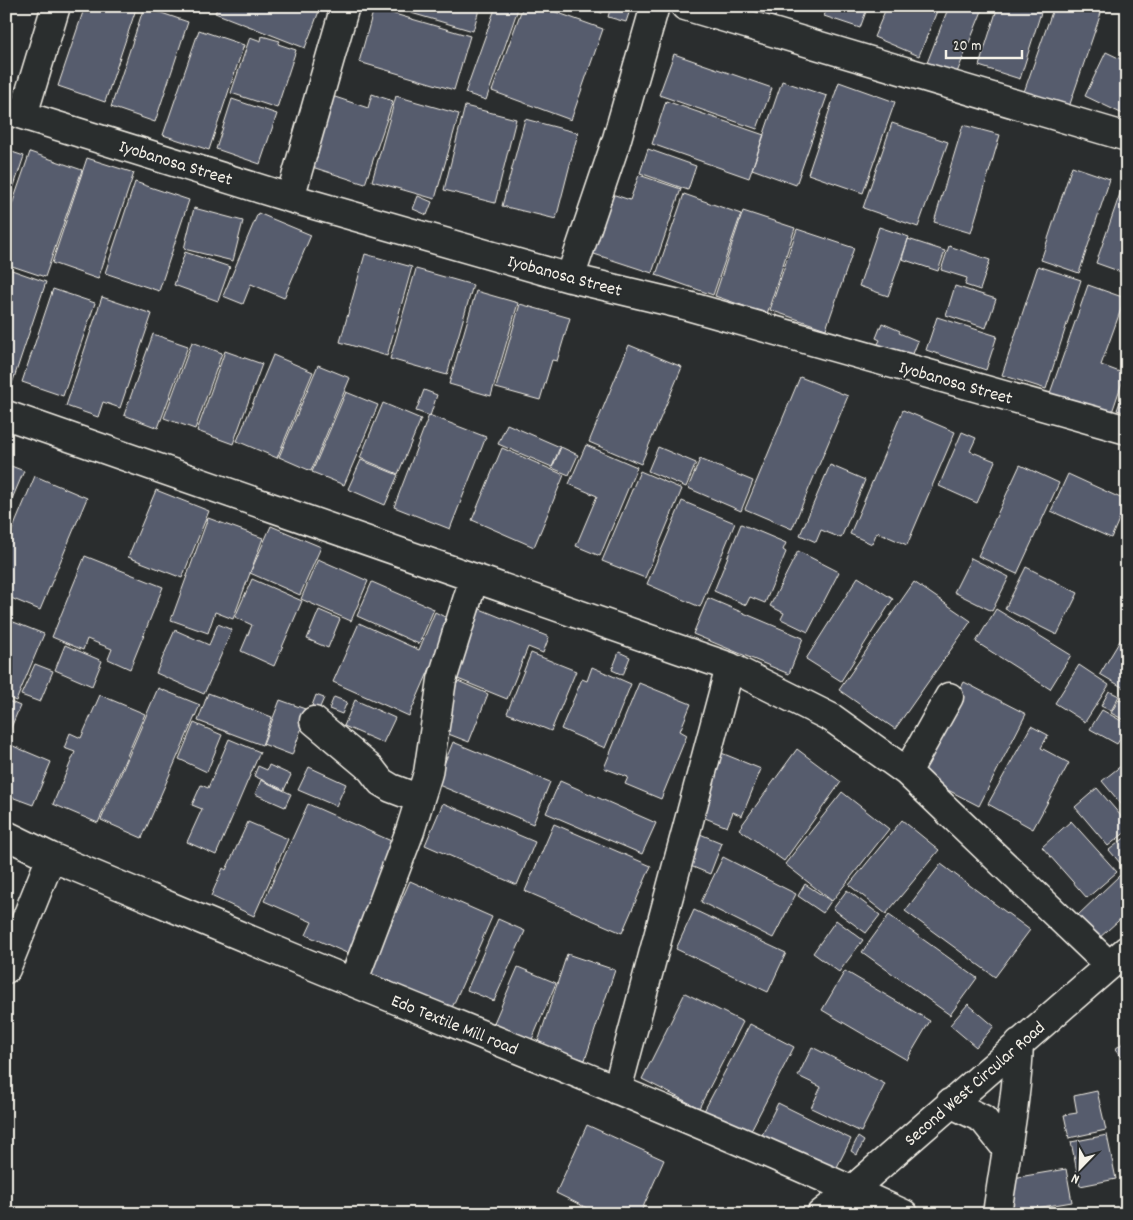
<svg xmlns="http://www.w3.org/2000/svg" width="1133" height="1220" font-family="Dekko,sans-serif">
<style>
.building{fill:#575b6d;stroke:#f4f1e8}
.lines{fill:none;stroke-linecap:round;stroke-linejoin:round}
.minor-casing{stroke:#f4f1e8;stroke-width:31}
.minor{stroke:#2a2d2e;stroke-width:28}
.labels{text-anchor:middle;stroke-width:4;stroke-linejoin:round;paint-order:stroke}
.street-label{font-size:18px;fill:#f4f1e8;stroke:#2a2d2e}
</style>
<rect width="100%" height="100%" fill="#2a2d2e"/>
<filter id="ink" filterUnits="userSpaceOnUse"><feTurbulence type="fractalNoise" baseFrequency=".02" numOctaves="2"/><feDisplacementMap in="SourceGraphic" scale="10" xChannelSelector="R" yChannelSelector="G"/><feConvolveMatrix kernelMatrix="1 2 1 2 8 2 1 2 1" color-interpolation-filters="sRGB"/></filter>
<g filter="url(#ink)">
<path class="building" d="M85 6H137L105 102 58 86Z
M218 6H321L305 48 215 13Z
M387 6H480L473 31Z
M496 6H519L486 100 465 93Z
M523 6H539L603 29 571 120 492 91Z
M584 6H604L602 13Z
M611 6 630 10 626 22 608 17Z
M744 6H779L775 17Z
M828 6H868L860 28 824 16Z
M887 6H939L919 56 874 37Z
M949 6H984L956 75 927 63Z
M998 6H1043L1020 79 979 66Z
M1054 6H1082L1101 13 1069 107 1024 92Z
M144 7 188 22 155 122 111 107Z
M374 8 470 36 454 90 359 62Z
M199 30 244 45 209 150 163 135Z
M262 36 280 41 278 44 296 50 277 108 231 93 250 37 261 41Z
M1106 52 1127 62V116L1085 96Z
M674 54 772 88 757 129 659 95Z
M782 81 827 96 796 185 752 169Z
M839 82 895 102 863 193 808 174Z
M372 94 393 101 365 184 309 166 332 96 368 108Z
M396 96 459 114 435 199 372 181Z
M232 99 277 114 260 164 216 149Z
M666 101 764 135 749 178 652 144Z
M465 106 516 119 495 203 444 190Z
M525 119 578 133 556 219 502 206Z
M892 123 948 142 918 227 863 208Z
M963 125 1000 135 971 233 934 222Z
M648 149 696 166 688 190 640 173Z
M6 150 24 156 6 210Z
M30 152 82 170 45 277 6 264V222Z
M87 158 134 173 98 279 52 263Z
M1072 166 1110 179 1079 273 1041 260Z
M639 175 681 189 652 273 591 253 612 194 630 200Z
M135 182 189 200 159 291 105 273Z
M1123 185 1127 187V274L1096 263Z
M684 194 741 214 713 295 656 275Z
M418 196 432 202 427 215 413 209Z
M194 208 243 221 233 261 184 249Z
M743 211 795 228 767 314 715 296Z
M258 213 311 235 284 298 251 284 243 304 223 296Z
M879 227 909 237 888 296 859 286Z
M797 229 854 248 826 329 770 310Z
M908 239 945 251 938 271 902 259Z
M949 246 990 260 980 290 965 285 967 278 941 270Z
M185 252 230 267 218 301 174 285Z
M365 254 412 267 387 356 340 342Z
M1038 266 1081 280 1046 389 1002 375Z
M6 268 46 282 6 402Z
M416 269 473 285 447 375 390 359Z
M1088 285 1125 298 1101 365 1125 374 1110 418 1049 396Z
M955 286 996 299 986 328 946 315Z
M53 289 95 303 63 396 22 382Z
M476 291 518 303 491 396 449 384Z
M102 297 152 314 120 408 103 402 98 417 66 406Z
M520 304 570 318 557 361 552 360 540 400 496 388Z
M937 317 997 336 986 370 926 350Z
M882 323 900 331 899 333 918 341 909 364 875 350 880 340 876 338Z
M153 334 188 346 158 428 124 415Z
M192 342 222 353 195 429 164 418Z
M629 345 682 367 641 464 589 442Z
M225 351 262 364 233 444 197 431Z
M273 355 313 372 277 458 237 441Z
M318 365 350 378 311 471 279 457Z
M800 377 848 396 792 529 745 509Z
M1127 383V413L1117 410Z
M424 390 437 395 430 416 416 411Z
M346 392 378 405 344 485 312 472Z
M383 403 421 419 398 474 360 458Z
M903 410 955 432 907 545 877 532 872 544 850 534Z
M429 415 486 437 450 529 394 507Z
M507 424 560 447 552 467 498 444Z
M962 432 976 438 970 451 995 461 977 503 939 486Z
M586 445 637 467 600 556 576 546 597 496 569 484Z
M561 447 578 455 569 475 552 468Z
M658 447 696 463 686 487 648 471Z
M502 448 564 475 534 547 472 520Z
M700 459 753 481 741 511 688 488Z
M361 460 398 475 385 505 348 489Z
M6 464 24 471 6 513Z
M830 465 865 480 841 538 821 530 816 542 800 535Z
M1020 465 1059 483 1017 574 978 556Z
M640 471 682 489 645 578 602 561Z
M1068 474 1127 501 1111 538 1051 511Z
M35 476 87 498 40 610 6 596V545Z
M156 490 209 511 182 578 128 557Z
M682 501 735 523 700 607 647 584Z
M208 518 263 538 233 619 215 612 208 633 171 620Z
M741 524 786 543 783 550 786 552 765 603 750 597 746 605 714 591Z
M271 526 321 547 300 595 250 573Z
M798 551 839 572 808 632 781 619 784 613 770 606Z
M85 556 163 587 130 669 108 659 112 649 87 639 83 650 52 637Z
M971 558 1009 577 992 611 954 592Z
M318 559 368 581 351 621 301 599Z
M1026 567 1078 593 1057 635 1005 609Z
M858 577 893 599 841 681 806 659Z
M252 579 302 601 274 666 241 651 252 625 235 617Z
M372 582 434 609 419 644 357 616Z
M914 582 971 621 895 729 839 690Z
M708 598 803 638 789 674 693 634Z
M480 609 549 637 543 653 528 647 507 699 453 677Z
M996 609 1071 655 1050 689 976 642Z
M319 610 340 619 328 648 307 639Z
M435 612 451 620 409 716 333 682 359 623 419 650Z
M6 619 44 634 16 701 6 697V680L10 670 6 668Z
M218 624 232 630 204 694 156 673 175 630 209 645Z
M1127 629V690L1100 674Z
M65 645 102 661 92 686 55 670Z
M619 652 630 657 623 675 612 670Z
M531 653 576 671 551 731 507 713Z
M35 664 53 671 40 702 21 695Z
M1079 665 1109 685 1085 722 1055 703Z
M592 667 631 684 605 748 561 729 582 679 587 681Z
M458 681 488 694 469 742 438 730Z
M964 682 1026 714 979 806 917 774Z
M639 683 691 704 680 731 687 735 661 799 625 784 628 777 604 768Z
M158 688 200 705 142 838 101 820Z
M1109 691 1119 696 1111 711 1101 706Z
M208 693 272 717 262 745 198 721Z
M100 695 145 714 98 823 53 804 75 752 64 748 70 733 81 738Z
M316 695 324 698 317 714 310 711Z
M334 697 347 702 342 714 329 709Z
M1119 699 1127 703 1126 721 1111 713Z
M6 700 20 706 10 730 6 729Z
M280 700 308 710 292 755 263 744Z
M355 700 395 718 383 743 344 726Z
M1102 710 1127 724V728L1117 744 1090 729Z
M194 723 222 735 207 772 179 759Z
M1031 726 1048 735 1041 748 1069 763 1033 829 988 804Z
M229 739 260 752 216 855 187 842 202 809 192 805 201 785 208 788Z
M453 742 550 782 533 824 436 784Z
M6 743 51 762 33 805 6 795Z
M797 749 841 782 784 861 739 829Z
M719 752 761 769 742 816 733 812 727 827 693 813Z
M1127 761V811L1102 781Z
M269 765 291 775 284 790 254 776 258 766 267 770Z
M309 767 346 784 336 806 298 790Z
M261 780 291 794 285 807 255 794Z
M560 781 656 823 642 854 546 813Z
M1097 788 1127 823V831L1108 846 1075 807Z
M842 792 889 829 832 901 785 864Z
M443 803 535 842 517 885 425 845Z
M308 804 398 844 349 954 306 935 312 922 264 901Z
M902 820 939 850 886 914 849 885Z
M1071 821 1117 872 1087 898 1042 847Z
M248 822 288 839 254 916 211 896 223 868 226 870Z
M554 824 651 866 622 933 525 891Z
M695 832 722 843 710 874 683 863Z
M1127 836V871L1109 850Z
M723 857 796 894 773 938 701 902Z
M941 864 1030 930 995 977 905 911Z
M1120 875 1127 882V913L1098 939 1077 916Z
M410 881 492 917 451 1010 369 974Z
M805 884 831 901 823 913 798 896Z
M847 890 880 915 866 933 833 909Z
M694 910 786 953 768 992 676 949Z
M889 915 977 978 950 1015 862 952Z
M498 919 525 931 494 1001 467 990Z
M836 920 863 940 839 972 813 953Z
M567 954 615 970 585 1060 537 1045Z
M518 967 556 983 528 1049 490 1032Z
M845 971 930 1021 907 1060 822 1010Z
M685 993 743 1022 699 1108 642 1079Z
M968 1004 994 1026 976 1047 950 1025Z
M750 1024 794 1047 749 1134 704 1111Z
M1127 1040V1063L1115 1049Z
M812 1047 885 1084 861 1132 811 1108 821 1087 798 1076Z
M1097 1091 1106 1130 1069 1138 1064 1115 1077 1113 1074 1096Z
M778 1103 851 1139 832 1177 759 1141Z
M587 1125 664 1160 640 1214H599L556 1193Z
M1107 1135 1116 1179 1080 1186 1071 1142Z
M858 1137 864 1141 857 1155 851 1151Z
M1066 1169 1072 1202 1013 1212 1007 1179Z"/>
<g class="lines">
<defs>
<path id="minor" d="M685 6 1127 137
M6 110 290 198 570 278 688 306 1127 430
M23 115 56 6
M290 198 345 6
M570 278 616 142 655 6
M6 415 730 667 832 718 907 772 1109 965
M314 721 371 769 381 782 391 788 420 799
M907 772 949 697
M6 835 51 857C160 902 268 948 377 992 554 1064 731 1134 904 1214
M6 969 51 857
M353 982 410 831 428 773 442 680 474 578
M617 1090 730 667
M950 1103 983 1119 1006 1148
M821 1214 852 1190 1127 950
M997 1214C1005 1157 1017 1101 1019 1043"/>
</defs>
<use href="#minor" class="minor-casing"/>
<use href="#minor" class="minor"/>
</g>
</g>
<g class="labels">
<g class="street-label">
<text transform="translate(176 162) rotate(17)" y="6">Iyobanosa Street</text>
<text transform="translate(565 275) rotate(15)" y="6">Iyobanosa Street</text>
<text transform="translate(956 382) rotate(16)" y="6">Iyobanosa Street</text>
<text transform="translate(455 1024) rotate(22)" y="6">Edo Textile Mill road</text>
<text transform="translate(974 1083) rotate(-41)" y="6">Second West Circular Road</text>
</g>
</g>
<rect width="1133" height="1220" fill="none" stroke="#2a2d2e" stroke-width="25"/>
<rect x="12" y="12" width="1108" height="1195" fill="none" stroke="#f4f1e8" stroke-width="2" filter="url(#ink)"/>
<g transform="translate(1080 1168) rotate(203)" stroke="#2a2d2e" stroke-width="4" paint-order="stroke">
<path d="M0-4L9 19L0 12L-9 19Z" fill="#f4f1e8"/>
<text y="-8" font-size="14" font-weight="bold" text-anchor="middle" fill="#f4f1e8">N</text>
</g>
<path d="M946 50v8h76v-8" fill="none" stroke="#f4f1e8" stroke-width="2.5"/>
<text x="953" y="50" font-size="15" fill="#f4f1e8" stroke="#2a2d2e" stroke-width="4" paint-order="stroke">20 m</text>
</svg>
